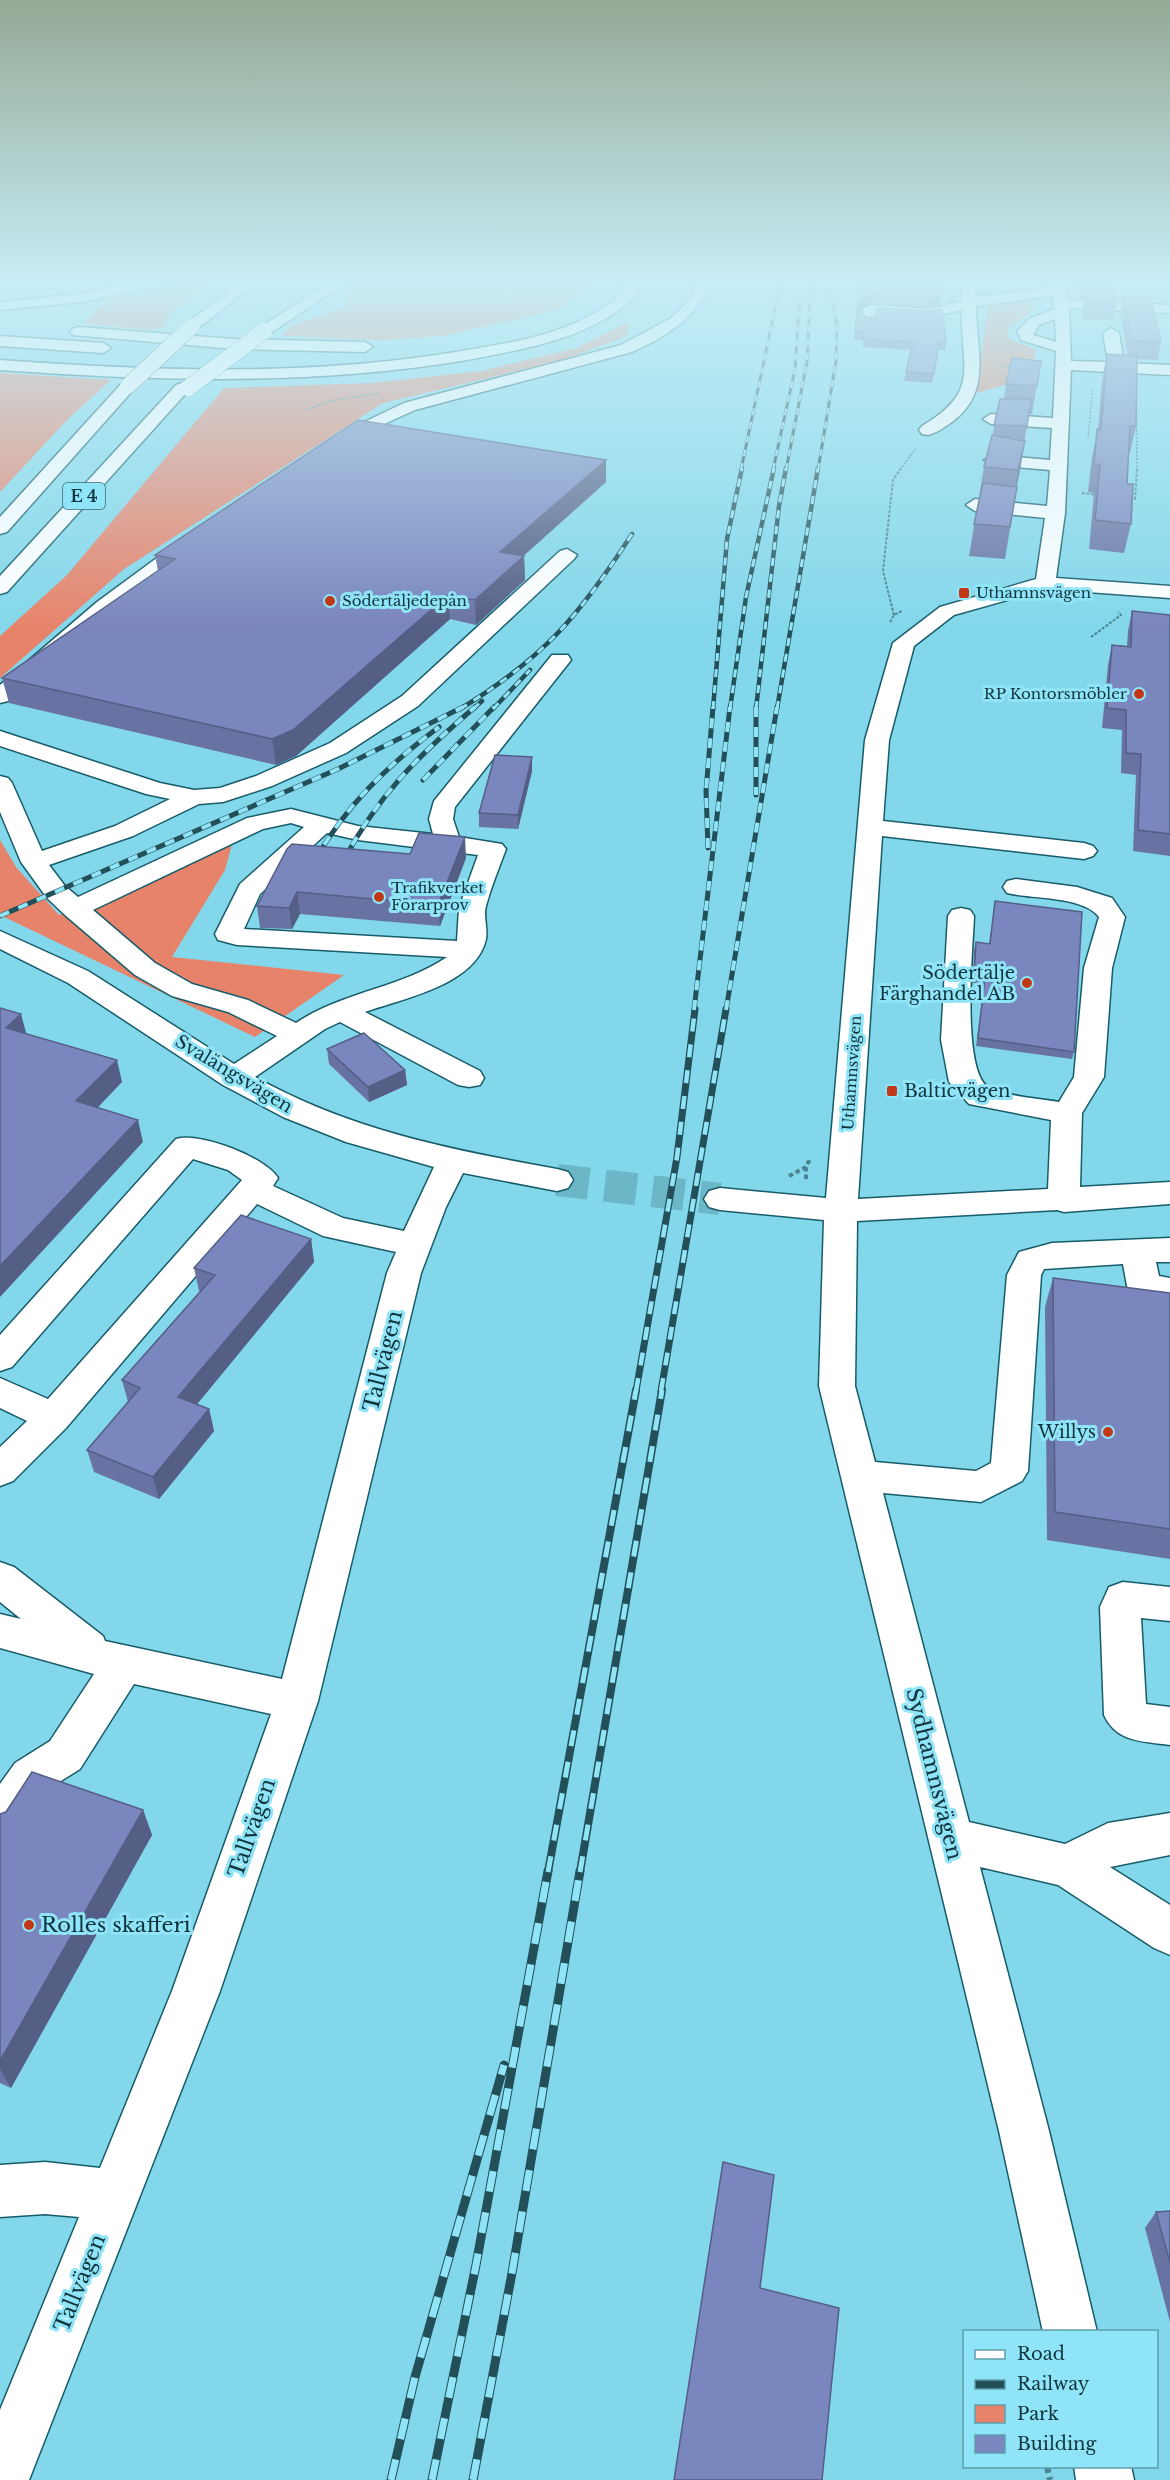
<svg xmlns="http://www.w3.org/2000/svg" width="1170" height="2480" font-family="'Libre Baskerville',serif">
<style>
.green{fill:#e7836b}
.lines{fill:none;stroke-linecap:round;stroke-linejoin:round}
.minor-tunnel{stroke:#6cb7c7;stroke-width:32;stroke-dasharray:32 16;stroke-linecap:butt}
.minor-casing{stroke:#175c69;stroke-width:3}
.highway-casing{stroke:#175c69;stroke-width:3}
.path-far3{stroke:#498492;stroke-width:1.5;stroke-dasharray:2 1.5;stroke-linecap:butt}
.path-far2{stroke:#498492;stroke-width:2;stroke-dasharray:3 1.5;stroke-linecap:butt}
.path-far1{stroke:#498492;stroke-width:4;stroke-dasharray:4.5 3;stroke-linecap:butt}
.path{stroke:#498492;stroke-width:6;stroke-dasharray:7 4.5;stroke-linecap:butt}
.minor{fill:#fff;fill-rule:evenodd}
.highway{fill:#fff;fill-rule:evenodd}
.rail-far5-casing{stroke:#234f59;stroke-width:3}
.rail-far4-casing{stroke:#234f59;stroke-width:4.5}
.rail-far3-casing{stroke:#234f59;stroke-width:5}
.rail-far2-casing{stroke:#234f59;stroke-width:7}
.rail-far1-casing{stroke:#234f59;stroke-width:8}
.rail-casing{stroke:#234f59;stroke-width:9}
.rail-far5{stroke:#90e4f7;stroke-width:2;stroke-dasharray:7;stroke-linecap:butt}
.rail-far4{stroke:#90e4f7;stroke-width:3;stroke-dasharray:8;stroke-linecap:butt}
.rail-far3{stroke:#90e4f7;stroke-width:4;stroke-dasharray:10;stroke-linecap:butt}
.rail-far2{stroke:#90e4f7;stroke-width:4.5;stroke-dasharray:13;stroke-linecap:butt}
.rail-far1{stroke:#90e4f7;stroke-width:5;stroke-dasharray:16;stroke-linecap:butt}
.rail{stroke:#90e4f7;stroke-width:7;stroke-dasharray:21;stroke-linecap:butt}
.highway-bridge-casing{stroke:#175c69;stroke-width:17;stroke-linecap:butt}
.highway-bridge{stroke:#fff;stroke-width:16}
.wall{fill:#6973a3}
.shaded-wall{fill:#555e85}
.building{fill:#7a86be;stroke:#555e85;stroke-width:1.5}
.poi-dot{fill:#c23817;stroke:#90e4f7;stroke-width:2}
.labels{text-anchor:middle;stroke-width:6;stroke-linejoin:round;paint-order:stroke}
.far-poi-label{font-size:15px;fill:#11353d;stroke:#90e4f7;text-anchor:start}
.far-street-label{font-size:15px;fill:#11353d;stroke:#90e4f7}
.shield{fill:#90e4f7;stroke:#376a75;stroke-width:1.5}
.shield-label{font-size:16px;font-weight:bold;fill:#11353d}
.poi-label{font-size:18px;fill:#11353d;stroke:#90e4f7;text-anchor:end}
.street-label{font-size:18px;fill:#11353d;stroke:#90e4f7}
.near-street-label{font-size:21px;fill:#11353d;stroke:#90e4f7}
.near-poi-label{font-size:21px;fill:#11353d;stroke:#90e4f7;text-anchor:start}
</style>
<rect width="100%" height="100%" fill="#83d7ea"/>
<path class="green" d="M194 280H218L170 313 165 327 151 330 82 323 109 299Z
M364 280H597L557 310 443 336 381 340 282 336 291 326 345 307 350 301 346 291Z
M1025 301 1033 303 1031 312 1008 328 1009 339 1036 350 1031 377 977 393 987 306Z
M630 321 627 336 560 361 383 403 124 569 0 678V636L67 575 224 388 372 383 482 371 577 348Z
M0 373 111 380 67 420 0 492Z
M0 840 16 867 59 915 232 844 225 870 172 957 344 975 255 1037 0 915Z"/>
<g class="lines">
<path class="minor-tunnel" d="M557 1180 720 1199"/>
<defs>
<path id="minor" d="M700 280H714C693 319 672 334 632 352L415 410 382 425 341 450 335 451 326 446 360 424 404 403 621 345 671 318 689 301Z
M962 280H974L976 297 1052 288 1051 280H1065L1068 300 1170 305V313L1069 308 1071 361 1108 362 1103 333 1111 328 1119 333 1124 363 1170 365V375L1071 370 1065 513 1056 578 1170 586V598L1046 589 954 615 914 646 889 740 883 821 1084 843 1093 846 1097 851 1093 856 1084 859 882 836 858 1199 1048 1189 1051 1120 969 1104 949 1082 941 1040 948 916 952 910 961 908 970 910 974 916C973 947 960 1077 991 1089 1010 1097 1038 1098 1059 1102L1074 1077 1084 968 1099 917C1084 896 1031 899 1007 893L1003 887 1007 881 1016 879 1077 887 1112 898 1125 917 1112 968 1104 1077 1082 1113 1080 1187 1170 1182V1204L1064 1212 1057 1210 857 1221 855 1386 875 1462 976 1471 991 1463 1007 1275 1019 1252 1052 1243 1170 1238V1262H1156L1159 1276 1170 1278V1302L1132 1295 1127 1286 1123 1264 1044 1269 1041 1275 1028 1471 1022 1481 981 1502 883 1493 969 1822 1065 1844 1108 1823 1170 1813V1855L1110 1867 1170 1905V1955L1154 1948 1058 1885 980 1867 1049 2131 1097 2332H1043L999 2131 819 1386 824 1220 720 1210 709 1207 704 1199 709 1191 720 1188 826 1198 865 740 893 643 940 607 1036 579 1045 518 975 511 966 505 975 499 1047 506 1050 470 993 465 984 460 993 455 1050 460 1052 428 991 424 983 419 991 414 1053 418 1056 351 1021 340 1017 331 1029 319 1054 309 1053 296 976 306C976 349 993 392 952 422 945 427 937 433 928 435L922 434 919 430 922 426C982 391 960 367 962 310L930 317 876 314 872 323 867 324 860 320 863 309 870 305 930 309 962 301ZM1055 319 1056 342 1033 335 1039 325Z
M195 533 202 535 205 539 202 543 111 610 8 701 0 703V685L97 602 188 535Z
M567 549 577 555 574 559 418 706 346 753 272 786 223 802 199 804 133 836 49 865 65 886 78 897 247 818 291 809 358 826 433 834 429 819 434 801 552 655H568L571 660 455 807 453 819 459 837 502 844 506 849C499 868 491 887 486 906 483 916 488 928 486 939 476 985 404 998 365 1012L480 1071 484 1078 480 1085 469 1087 458 1085 340 1022 325 1029 255 1077C350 1130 451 1150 557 1169L568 1172 573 1180 568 1188 557 1191 463 1173 446 1207 421 1273 318 1701 220 1991 29 2480H0V2410L79 2217 45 2214 0 2217V2165L45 2162 100 2168 172 1991 271 1714 134 1684 80 1769 45 1791 16 1836 0 1842V1784L15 1763 50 1741 94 1674 0 1648V1614L21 1619 0 1602V1562L14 1567 103 1636 105 1641 282 1679 387 1273 396 1252 323 1236 257 1204 66 1428 13 1481 0 1486V1447L27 1421 0 1408V1378L48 1399 242 1180 228 1170 193 1159 12 1367 0 1371V1335L176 1139C200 1132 265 1157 278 1178L273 1186 343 1218 404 1231 434 1167 346 1142 283 1117 223 1085 68 983 0 949V931L88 971 234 1064 277 1036 228 1012 172 996 135 975 65 915 47 898 21 862 0 812V776L8 778 12 783 42 851 115 826 170 799 146 794 0 746V731L160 783 194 790 220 788 256 776 330 743 402 696 560 551ZM291 823 304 827 240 884 215 934 218 940 237 945 447 957C401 988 342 992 296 1023L248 1000 192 984 155 963 93 910 263 829ZM327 833 358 840 478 855 459 908 457 941 244 929 260 894Z
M1123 1582 1170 1587V1621L1141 1618 1146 1704 1170 1707V1745C1143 1741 1117 1743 1104 1715L1100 1607 1109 1587Z
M1074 2466H1131L1134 2480H1076Z"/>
<path id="highway" d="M147 280H175L168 284 82 302 0 310V302L82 294Z
M244 280H260L197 329H187L184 326 187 323Z
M333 280H350L269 334H259L256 331 259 328Z
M626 280H640C639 299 620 310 605 319 564 343 514 351 467 360 312 386 156 381 0 370V360C154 371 309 377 462 351 506 343 553 337 593 314 606 306 624 298 626 280Z
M78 327 234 339 365 342 373 347 365 352 234 349 73 335 70 332 73 329Z
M0 336 103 343 111 348 103 353 0 346Z
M128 381 134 383 136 386 134 389 7 532 0 534V517L122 383Z
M182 383 188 385 190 388 188 391 7 592 0 594V576L176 385Z"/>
</defs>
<use href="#minor" class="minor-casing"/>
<use href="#highway" class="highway-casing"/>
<path class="path-far3" d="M997 364 1013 368
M1136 395 1137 470
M305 410 330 401 380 393
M1088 437 1093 388
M900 470 916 448"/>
<path class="path-far2" d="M1082 493 1098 495
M1130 498 1135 499 1137 468
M894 615 883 571 893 480 901 468
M890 622 894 615 902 611
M1091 637 1121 615 1118 612"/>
<path class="path-far1" d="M806 1167V1181
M789 1176 806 1167 810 1159"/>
<path class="path" d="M1047 2466 1050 2480"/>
<use href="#minor" class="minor"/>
<use href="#highway" class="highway"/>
<defs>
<path id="rail-far5" d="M741 470 781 280
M773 470 795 369 801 280
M786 470 807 362 811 280
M818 470 836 361 837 325 829 280"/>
<path id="rail-far4" d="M460 709C545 657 579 616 632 534
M473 709 482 701
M493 709 530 670
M713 709 727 539 742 468
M730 709 746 597 774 468
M756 709 779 506 786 468
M777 709 818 468"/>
<path id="rail-far3" d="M756 707V795
M423 780 494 707
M708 848 706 791 713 707
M314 862C345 806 388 765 439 727
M342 863C379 794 417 757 475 707
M0 916 338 769 463 707
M694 1010 730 707
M726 1010 777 707"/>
<path id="rail-far2" d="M636 1391 677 1157 695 1009
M661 1391 726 1009"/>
<path id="rail-far1" d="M548 1872 636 1390
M580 1872 662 1390"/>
<path id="rail" d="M391 2480 415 2377 504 2065
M432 2480 476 2265 548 1871
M473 2480 512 2273 580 1871"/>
</defs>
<use href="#rail-far5" class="rail-far5-casing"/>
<use href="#rail-far4" class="rail-far4-casing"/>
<use href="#rail-far3" class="rail-far3-casing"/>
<use href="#rail-far2" class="rail-far2-casing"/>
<use href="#rail-far1" class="rail-far1-casing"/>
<use href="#rail" class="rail-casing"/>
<use href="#rail-far5" class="rail-far5"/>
<use href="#rail-far4" class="rail-far4"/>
<use href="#rail-far3" class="rail-far3"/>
<use href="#rail-far2" class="rail-far2"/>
<use href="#rail-far1" class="rail-far1"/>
<use href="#rail" class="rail"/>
<defs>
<path id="highway-bridge" d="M128 386 192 326
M188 388 264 331"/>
</defs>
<use href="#highway-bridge" class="highway-bridge-casing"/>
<use href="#highway-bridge" class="highway-bridge"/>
</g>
<path class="wall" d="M860 280 941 296 940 304 930 307 870 303 861 308 860 312 868 318 946 342 945 350H938L932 383 904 381 911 350 863 347V340H854Z
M1015 280H1050L1049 284 1015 283Z
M1066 280H1113L1111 293 1117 301 1113 320 1084 319 1082 312 1085 299 1079 298 1076 286 1068 285Z
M1123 296 1161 342 1158 360 1137 359 1136 426 1130 453H1129L1127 484 1131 524 1124 553 1089 549 1094 493 1088 492 1092 457 1098 429 1102 380 1107 354 1128 356 1120 313Z
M1041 361 1032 414H1029L1005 559 969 556 984 467 993 435 994 425 1004 399 1006 384Z
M606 460V482L523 556H524L525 580 476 625 450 619 296 756 276 765 9 703 2 678 158 571 155 555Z
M1132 611 1170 615V856L1133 851 1136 775 1121 773 1122 730 1102 728 1108 665 1112 645 1127 646 1128 631Z
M532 757V771L518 829 479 827V813Z
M410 854 466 858 440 926 300 914 292 929 260 928 257 906Z
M995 901 1074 1052 1072 1059 976 1046 984 984 973 983 974 950 976 942 989 944Z
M327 1049 405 1070 407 1085 369 1102 329 1064Z
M311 1239 314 1262 197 1404 209 1409 214 1431 159 1499 94 1472 87 1450 128 1402 122 1380 201 1291H199L194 1268Z
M1053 1278 1170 1293V1559L1047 1540 1045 1307Z
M143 1810 152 1835 11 2088 0 2083V1814Z
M1170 2211V2322L1145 2228 1156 2212Z"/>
<path class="shaded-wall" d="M871 295 870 303 861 308 858 319 859 311 862 300Z
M941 296 940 304 930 307 931 299Z
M1025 441 1020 471 1013 500 1018 470Z
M606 460V482L501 576 500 552Z
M524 556 525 580 476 625 475 600Z
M448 595 450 619 296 756 276 765 272 739Z
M532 757V771L518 829V815Z
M465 837 466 858 440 926 438 905Z
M297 892 300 914 292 929 289 908Z
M21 1014 27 1036 6 1028Z
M117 1060 122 1082 82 1124 76 1101Z
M405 1070 407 1085 369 1102 368 1087Z
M138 1120 143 1142 0 1297V1266Z
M311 1239 314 1262 184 1420 178 1397Z
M209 1409 214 1431 159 1499 153 1477Z
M143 1810 152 1835 11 2088 0 2069V2061Z"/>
<path class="building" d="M860 280H939L941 296 931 299 871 295 862 300 859 311 868 318 875 316 878 308 931 311 942 309 946 342H939L934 374 906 372 913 342 864 339V331H855Z
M1085 280H1113V282Z
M1086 292 1115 294 1117 301 1087 300Z
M1123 296 1150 297 1161 342 1132 341Z
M1107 354 1137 356 1136 426H1130L1127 484H1133L1131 524 1095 520 1100 465 1094 464 1097 429 1101 430Z
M1012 358 1041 361 1037 386 1006 384Z
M1000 399H1031L1027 426 994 425Z
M358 420 606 460 500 552 524 556 475 600 448 595 293 730 272 739 2 678 175 559 155 555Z
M992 435 1025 441 1018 470 984 467Z
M983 483 1017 487 1010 527 974 524Z
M1132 611 1170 615V834L1138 830 1141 754 1126 753V710L1107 708 1112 645 1131 647Z
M495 755 532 757 518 815 479 813Z
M419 833 465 837 438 905 297 892 289 908 257 906 287 849 292 844 410 854Z
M995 901 1082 912 1074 1052 978 1038 985 977 974 975 976 942 990 944Z
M0 1008 21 1014 6 1028 117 1060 76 1101 138 1120 0 1266Z
M364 1033 405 1070 368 1087 327 1049Z
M241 1215 311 1239 178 1397 209 1409 153 1477 87 1450 140 1388 122 1380 215 1275 194 1268Z
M1053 1278 1170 1293V1529L1055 1512Z
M32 1772 143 1810 0 2061V1814L6 1812Z
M723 2162 774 2175 760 2288 839 2308 822 2480H674Z
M1170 2211V2263L1156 2212Z"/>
<linearGradient id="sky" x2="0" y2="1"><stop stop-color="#94a995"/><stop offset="0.45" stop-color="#c7edf6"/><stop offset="1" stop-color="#c7edf6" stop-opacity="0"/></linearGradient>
<rect width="1170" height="627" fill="url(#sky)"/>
<g class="poi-dot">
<rect x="958" y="587" width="12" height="12" rx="3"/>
<circle cx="330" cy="601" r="6"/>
<circle cx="1139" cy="694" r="6"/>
<circle cx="379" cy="897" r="6"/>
<circle cx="1027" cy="983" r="6"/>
<rect x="886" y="1085" width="12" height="12" rx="3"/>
<circle cx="1108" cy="1432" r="6"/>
<circle cx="29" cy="1925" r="6"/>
</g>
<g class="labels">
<g class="far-poi-label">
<text x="976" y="598">Uthamnsvägen</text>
<text x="342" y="606">Södertäljedepån</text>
<text x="1127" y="699" text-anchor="end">RP Kontorsmöbler</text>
<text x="391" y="893">Trafikverket<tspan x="391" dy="17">Förarprov</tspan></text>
</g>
<g class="far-street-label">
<text transform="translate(852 1073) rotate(-86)" y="5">Uthamnsvägen</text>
</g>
<rect class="shield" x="63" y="483" width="42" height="26" rx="4.5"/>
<g class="shield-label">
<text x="84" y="502">E 4</text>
</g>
<g class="poi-label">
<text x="1015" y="979">Södertälje<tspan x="1015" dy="21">Färghandel AB</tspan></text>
<text x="904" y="1097" text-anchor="start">Balticvägen</text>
<text x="1096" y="1438">Willys</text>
</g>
<g class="street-label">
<text transform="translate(234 1074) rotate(31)" y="6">Svalängsvägen</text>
</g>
<g class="near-street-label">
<text transform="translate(383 1361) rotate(-76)" y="7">Tallvägen</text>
<text transform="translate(934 1774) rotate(76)" y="7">Sydhamnsvägen</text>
<text transform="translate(252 1828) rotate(-71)" y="7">Tallvägen</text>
<text transform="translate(80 2283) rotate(-68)" y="7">Tallvägen</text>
</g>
<g class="near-poi-label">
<text x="41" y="1932">Rolles skafferi</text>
</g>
</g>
<rect x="963" y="2330" width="195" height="138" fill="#90e4f7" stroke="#5d9ead" stroke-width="1.5"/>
<rect x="975" y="2350" width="30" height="9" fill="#ffffff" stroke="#5d9ead" stroke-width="1.5"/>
<text x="1017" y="2360" font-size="18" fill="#11353d">Road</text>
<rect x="975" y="2380" width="30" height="9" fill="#234f59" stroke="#5d9ead" stroke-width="1.5"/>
<text x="1017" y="2390" font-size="18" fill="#11353d">Railway</text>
<rect x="975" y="2405" width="30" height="18" fill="#e7836b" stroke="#5d9ead" stroke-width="1.5"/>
<text x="1017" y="2420" font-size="18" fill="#11353d">Park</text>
<rect x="975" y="2435" width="30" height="18" fill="#7a86be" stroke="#5d9ead" stroke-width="1.5"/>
<text x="1017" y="2450" font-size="18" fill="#11353d">Building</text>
</svg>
